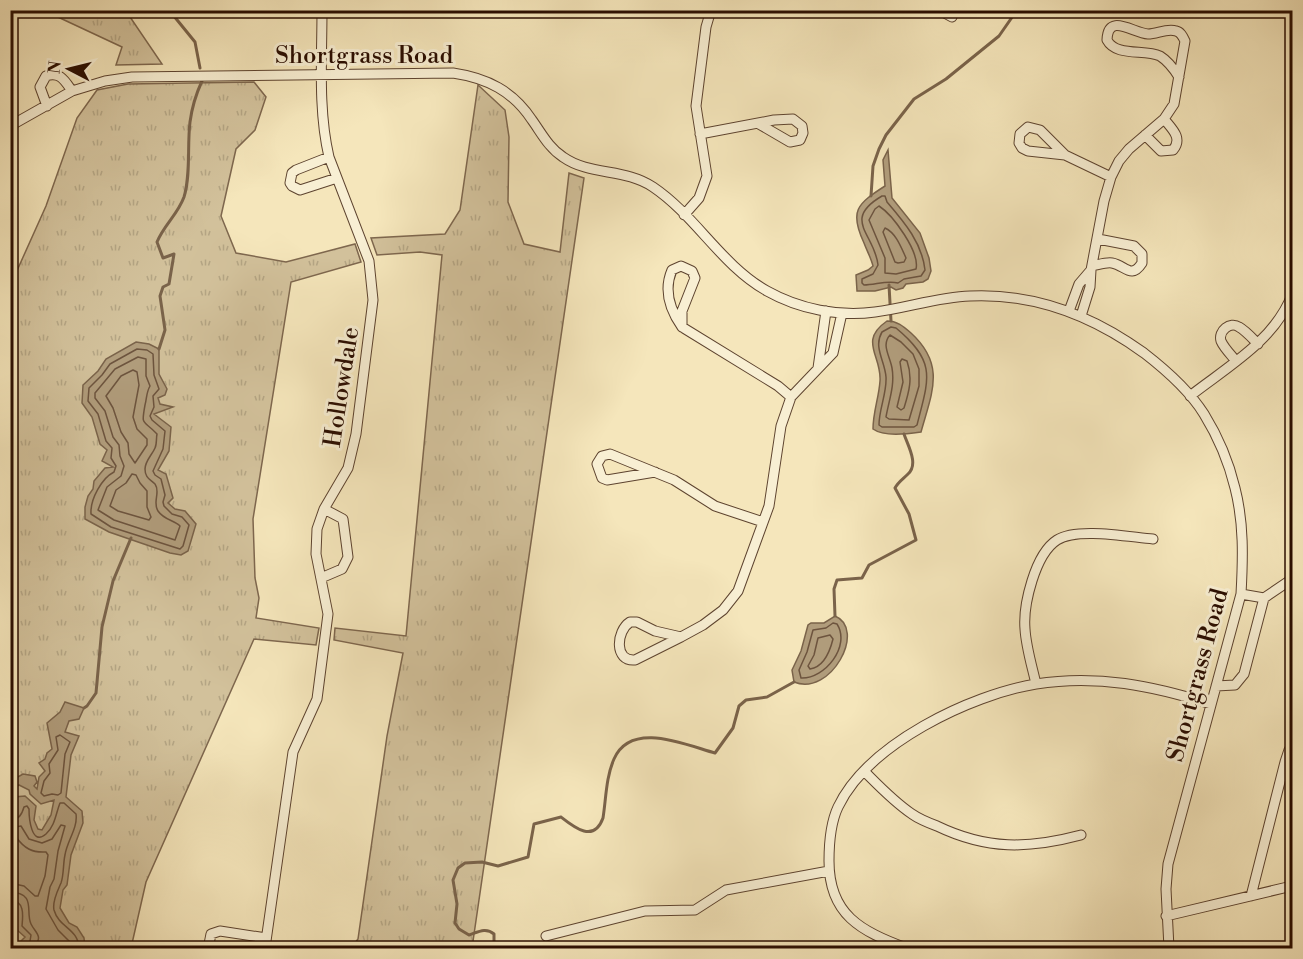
<svg xmlns="http://www.w3.org/2000/svg" width="1303" height="959" font-family="'Libre Bodoni',serif">
<style>
.grass{fill:url(#grass-tufts);stroke:#7e674e;stroke-width:1.5}
.water{fill:#b09c7b;stroke:#7a634a;stroke-width:1.5}
.lines{fill:none;stroke-linecap:round;stroke-linejoin:round}
.shore{stroke:#6d543e;stroke-width:1.5}
.stream{stroke:#7a634a;stroke-width:3}
.street-casing{stroke:#5d432f;stroke-width:11}
.street{stroke:#f8efd3;stroke-width:9}
.labels{text-anchor:middle;stroke-width:6;stroke-linejoin:round;paint-order:stroke}
.street-label{font-size:24px;fill:#2a0d00;stroke:#f8efd3}
</style>
<defs>
<pattern id="grass-tufts" width="24" height="20" patternUnits="userSpaceOnUse" patternTransform="scale(1.5)"><rect width="24" height="20" fill="#d2c19b"/><path d="M3 7l-1-3M5 7V3M7 7l1-3M15 17l-1-3M17 17v-4M19 17l1-3" fill="none" stroke="#b4a584"/></pattern>
</defs>
<rect width="100%" height="100%" fill="#f5e6bb"/>
<filter id="stains"><feTurbulence type="fractalNoise" baseFrequency=".00333" numOctaves="4"/><feColorMatrix values="0 0 0 0 .2 0 0 0 0 .09 0 0 0 0 .02 0 0 0 .5 -.17"/></filter>
<radialGradient id="worn" r=".72"><stop offset=".6" stop-color="#630" stop-opacity="0"/><stop offset="1" stop-color="#630" stop-opacity=".3"/></radialGradient>
<path class="grass" d="M45 11H126L162 64 116 65 122 47Z
M254 82 266 97 255 130 236 149 221 216 236 253 286 262 355 244 361 262 291 282 253 519 255 578 259 598 256 618 319 628 316 645 254 639 146 882 131 948H11V284L46 206 77 118 97 90 128 84Z
M478 85 505 110 509 137 508 202 524 244 560 252 569 173 584 178 472 948H351L358 939 387 736 403 653 334 640 335 628 406 636 442 255 420 252 377 255 371 238 445 234 460 210Z"/>
<path class="water" d="M888 150 892 198 920 233 929 258 931 271 928 279 923 282 906 284 903 288 896 290 891 287 875 291H857L856 275 868 270 873 266C871 258 867 251 864 243 849 211 857 204 885 186L883 160Z
M887 321C897 321 903 326 911 333 946 365 932 392 921 432 907 434 884 437 873 429 873 412 879 397 880 381 882 356 858 341 887 321Z
M136 342 149 344 159 349V374L167 389 165 395 158 398 160 404 173 407 154 414 171 427 169 451 158 470 166 474 173 498 168 503 175 509 185 511 196 524 188 551 181 555 170 553 109 532 85 519V507L88 496 93 489 94 481 105 468 113 467 102 461 107 450 100 444 92 417 82 403 83 385 98 371 106 359Z
M835 616C867 629 831 697 794 682L792 670 801 651 808 625 811 623H824Z
M65 702 84 708 79 719 69 721 65 732 79 736 71 755 66 797 82 811 83 823 71 855 67 885 63 890 60 908 69 923 77 927 84 938 85 948H19L17 945 25 937 16 929 17 917 15 906H11V821L14 813 17 810 14 797 25 796 36 806 34 820 38 829 42 830 51 815 54 800 41 804 30 794 29 790 19 785 15 788 16 778 23 774 35 776 37 782 34 786 37 789 39 777 45 771 39 763 45 759 47 753 52 749 47 723 60 712Z"/>
<g class="lines">
<path class="shore" d="M882 196H885L887 202C905 223 922 243 925 270L921 276 904 279 898 283C887 280 875 285 864 285L862 283V279L873 274 878 265C875 234 841 220 882 196Z
M879 206C893 215 920 252 916 269L896 274 885 273V258L869 220 875 209Z
M885 228C896 233 901 247 906 258L904 262 898 263 895 262 883 232Z
M891 327 896 328C937 362 929 378 917 425L914 427H882L879 425C879 409 887 393 886 377 885 361 873 347 882 332Z
M890 335 901 342 913 354 919 369V386L909 420 889 419 886 417C889 400 895 385 892 368 890 356 881 345 890 335Z
M137 349 147 350 153 354 154 375 159 389 153 396 154 407 150 416 152 420 165 431 163 449 153 471 155 475 161 479 165 495 163 502 164 506 172 514 182 517 189 525 183 546 180 549 111 527 91 514C90 499 102 478 114 472L116 466 111 458 112 448 106 441 98 414 88 401 89 388 102 375 110 364Z
M138 357 146 359V376L150 386C146 393 147 398 145 405 141 427 143 419 157 434 156 439 157 444 155 448 152 455 145 461 145 469 145 478 150 479 155 484 161 492 152 502 158 511 164 520 174 520 180 526L175 540 114 520 98 510 107 487 121 476 124 466 120 456 119 445 113 437 105 411 95 398V393L115 369Z
M902 359 907 361C913 378 909 392 904 408L901 410 897 407 903 382 900 362Z
M133 370 137 372 139 385 133 417 137 429 147 439V445L135 463 129 454 128 443 121 432 113 408 106 396 121 376Z
M132 474 136 475 140 483 147 491V507L151 517 149 520 118 511 110 506 116 490 126 483Z
M833 623 837 624C851 646 825 679 801 678L799 670 807 652 813 630 826 628Z
M830 635 833 639C830 651 824 667 810 669L808 666 814 655 818 638Z
M60 735 70 742 65 754 61 793 58 795 52 794 44 796 41 793 44 781 50 773 49 764 58 750 56 737Z
M10 820C19 820 22 814 24 807L27 806 29 809C29 817 31 847 46 834 55 826 56 813 60 803H64L76 814C78 828 67 841 65 855 63 863 64 875 61 883 58 890 52 901 54 910 59 928 78 928 79 948
M10 828 21 826 29 839 42 843 52 839 61 825 65 826 58 851 54 879 50 887 46 909 58 930 70 942 71 948
M10 837H16C24 848 32 853 46 852L48 855 45 876 38 896H35L24 886 10 883
M10 892C37 893 25 912 31 924 36 934 44 936 33 948
M10 900C25 901 23 915 22 926L31 935 30 941 24 948"/>
<path class="stream" d="M169 10 195 42 200 68
M871 196 873 166 879 149 886 135 914 99 946 79 999 36 1017 10
M889 285 891 321
M159 349 165 330 160 296 163 287 169 284 174 254 163 258 157 242C164 225 178 214 184 197 191 174 187 146 190 122 192 107 196 94 202 81
M835 616 834 589 837 580 862 578 869 565 916 540 909 514 895 488C898 482 903 479 908 474 919 464 908 446 904 434
M84 708 87 706 96 693 102 627 113 581 131 538
M494 948V934C486 927 478 932 469 935L459 929 455 923 457 904 453 880 458 868 465 863 482 862 498 866 528 857 534 824 561 817C575 828 594 843 603 818 606 799 606 777 614 759 631 720 686 745 715 753L733 728 739 706 746 700 767 697 794 682"/>
<defs>
<path id="street" d="M939 10 952 17
M47 106 40 87 46 76C60 71 65 81 72 91
M10 126 72 91 105 81 132 77 453 73C487 78 513 91 532 120 542 134 549 148 563 157 590 176 625 168 653 187 696 216 721 265 767 291 799 309 839 317 875 312 907 308 938 297 970 296 1034 293 1093 316 1144 353 1166 370 1189 390 1204 414 1217 435 1229 463 1235 488 1244 523 1243 558 1241 594L1168 864 1166 889 1169 948
M700 134 774 120 793 119 802 126 803 133 800 140 790 142 759 124
M1145 135 1161 151 1173 150C1183 138 1172 129 1164 119
M1065 155 1040 130 1028 127 1020 134 1019 143 1022 148 1028 151 1065 155 1111 177
M329 157 296 170 292 173 290 183 292 186 300 190 337 178
M684 215 699 198 707 176 696 106 706 27 711 10
M1092 266C1098 265 1106 262 1112 263 1125 265 1131 280 1142 263V254L1134 246 1098 239
M1069 311 1079 284 1091 270
M1081 316 1090 287 1091 270 1104 201 1111 177 1119 161 1129 149 1164 119 1174 104 1185 41C1183 37 1181 32 1176 31 1167 28 1157 34 1148 34 1133 33 1108 12 1107 40 1116 57 1144 49 1160 56 1168 61 1174 69 1179 77
M682 327V311L695 278 692 271 681 266 672 270C663 291 670 310 682 327L778 386 791 397
M1236 361C1232 356 1224 348 1221 341 1218 331 1230 321 1239 327 1246 331 1252 338 1258 344
M818 368 826 311
M1190 396C1227 367 1274 341 1292 295
M655 472 607 480 602 478 597 464 602 456 610 454 674 480 715 506 763 522
M321 578 342 569 348 557 343 519 324 509
M1241 594 1264 598 1292 579
M681 637 635 660C614 662 616 631 630 622H637L655 631 681 637 703 625 723 610 738 591 769 506 781 426 791 397 833 353 842 313
M1036 684C1032 666 1026 647 1025 629 1023 605 1035 554 1057 540 1077 527 1129 537 1153 539
M1216 686 1235 685 1244 674 1264 598
M864 771C879 786 894 802 912 814 919 819 929 823 937 826 987 850 1028 849 1081 835
M1251 896 1285 762 1289 750 1292 749
M1166 916 1292 886
M546 936 645 911 695 910 726 890 829 871
M213 948 209 944 211 934 220 931 266 938
M265 948 293 752 317 699 328 614 316 554 317 529 324 509 348 468 356 434 373 300 369 261 329 157C318 110 322 59 322 10
M906 948C861 931 829 915 829 861 829 843 830 824 838 807 868 744 970 695 1036 684 1097 674 1153 686 1211 704"/>
</defs>
<use href="#street" class="street-casing"/>
<use href="#street" class="street"/>
</g>
<g class="labels">
<g class="street-label">
<text x="364" y="63">Shortgrass Road</text>
<text transform="translate(341 387) rotate(-81)" y="8">Hollowdale</text>
<text transform="translate(1197 675) rotate(-75)" y="8">Shortgrass Road</text>
</g>
</g>
<rect width="1303" height="959" fill="none" stroke="#f5e6bb" stroke-width="36"/>
<rect x="12" y="12" width="1279" height="935" fill="none" stroke="#2a0d00" stroke-width="3"/>
<rect x="18" y="18" width="1267" height="923" fill="none" stroke="#2a0d00" stroke-width="1.5"/>
<g transform="translate(69 69) rotate(277)" stroke="#f8efd3" stroke-width="4.5" paint-order="stroke">
<path d="M0-4.5L10 22L0 15L-10 22Z" fill="#2a0d00"/>
<text y="-9" font-size="16" font-weight="bold" text-anchor="middle" fill="#2a0d00">N</text>
</g>
<rect width="100%" height="100%" filter="url(#stains)"/>
<rect width="100%" height="100%" fill="url(#worn)"/>
</svg>
